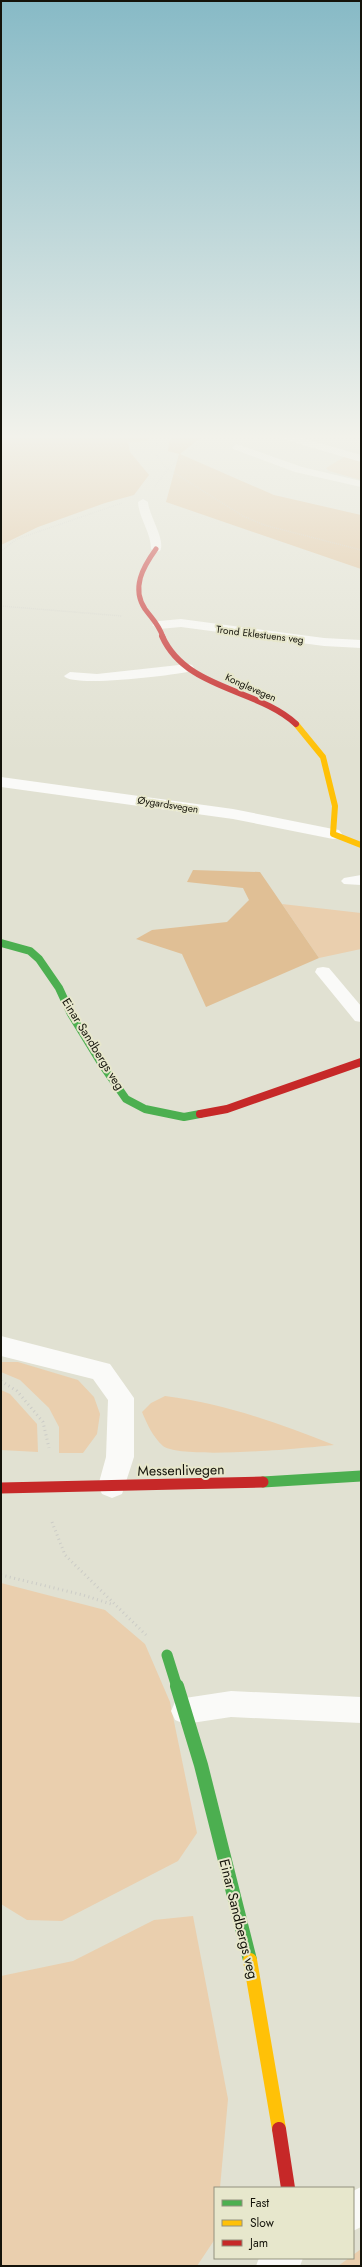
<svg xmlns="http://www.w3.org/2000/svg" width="362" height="2267" font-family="Jost,sans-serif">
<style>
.green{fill:#eacfae}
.forest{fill:#e0bf95}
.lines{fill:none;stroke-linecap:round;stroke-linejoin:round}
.path-far1{stroke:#ccccc7;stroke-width:1.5;stroke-dasharray:0.5 1.5;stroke-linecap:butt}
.path{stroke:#ccccc7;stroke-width:3;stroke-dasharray:1 3.5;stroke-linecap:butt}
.lane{fill:#fafaf8;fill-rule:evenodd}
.street{fill:#fafaf8;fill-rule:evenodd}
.fast-far2{stroke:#4caf50;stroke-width:8}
.fast-far1{stroke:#4caf50;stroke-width:11}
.fast{stroke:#4caf50;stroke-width:14}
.slow-far1{stroke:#ffc107;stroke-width:6}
.slow{stroke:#ffc107;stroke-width:14}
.jam-far4{stroke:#c62828;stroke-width:5}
.jam-far3{stroke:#c62828;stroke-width:6}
.jam-far2{stroke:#c62828;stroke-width:8}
.jam-far1{stroke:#c62828;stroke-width:11}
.jam{stroke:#c62828;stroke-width:14}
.labels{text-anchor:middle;stroke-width:4;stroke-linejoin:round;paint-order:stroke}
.far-street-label{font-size:10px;fill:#14130a;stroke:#e7e7cc}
.street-label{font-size:12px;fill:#14130a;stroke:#e7e7cc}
.near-street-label{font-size:14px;fill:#14130a;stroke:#e7e7cc}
</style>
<rect width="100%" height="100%" fill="#e1e1d2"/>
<path class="green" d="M346 456 361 461V480L329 471 326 468Z
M282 904 361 913V949L319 958Z
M1 1362H18L78 1380 94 1397 100 1414 97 1434 83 1453H59V1427L49 1408 20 1380 1 1372Z
M1 1390 10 1394 37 1424 38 1452 1 1450Z
M165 1396C227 1404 277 1423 334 1445 306 1448 182 1460 163 1446 153 1437 147 1424 142 1412L151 1403Z
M1 1583 105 1610 145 1644 170 1702 197 1833 178 1861 62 1921 27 1920 1 1904Z
M193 1916 228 2099 220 2188H215V2239L197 2266H1V1976L73 1961 154 1920Z
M361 2249V2266H338L349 2258H353V2255Z"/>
<path class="forest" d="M1 435H151L147 441 128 442 130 452 149 475 134 495 105 503 38 527 1 545Z
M176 435H204L180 454 274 495 361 515V569L166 502 179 454 168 451 169 442Z
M193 870 260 872 319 958 206 1007 182 954 136 939 152 930 227 922 249 900 243 888 187 882Z"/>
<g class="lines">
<path class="path-far1" d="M162 435C150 450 156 457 168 469L243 516 264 525 361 550
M197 435 217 442
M155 486 168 469 209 435
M1 551 17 539 122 503
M1 606 122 616"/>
<path class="path" d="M1 1381 17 1391 43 1422 49 1448
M52 1522 65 1555 146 1635
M1 1575 83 1595 114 1605"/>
<path class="lane" d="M143 499 148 502C149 516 166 540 160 551L156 552 151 549C151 532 139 519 138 502Z
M188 664 192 665 194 668 192 671C176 675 72 688 64 676L70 672 97 674Z
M361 875V885L344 884 341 881 344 878Z
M323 967 329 968 361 1006V1022L355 1021 315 972 317 968Z
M231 1691 361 1697V1723L231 1717 185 1724 175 1720 171 1711 175 1702 185 1698Z"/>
<path class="street" d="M278 435H292L361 455V462L279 438Z
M237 444 302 467 361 481V487L295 472 233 449 232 447Z
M181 619 324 638 361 640V648L324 646 181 627 159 629 152 625 159 621Z
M1 777 233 809 333 829 339 830 342 834 339 838 333 839 233 819 1 787Z
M1 1336 110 1364 134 1398V1457L122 1494 112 1498 102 1494 98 1486 106 1457 108 1400 93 1379 1 1356Z
M361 2187V2227L353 2231V2191Z
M259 2258H303L300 2266H256Z"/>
<path class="fast-far2" d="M1 943 30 951 39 959 59 988 71 1014 101 1063 126 1099 145 1109 184 1117 200 1114"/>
<path class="fast-far1" d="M263 1482 361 1476
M167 1655 177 1687"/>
<path class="fast" d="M177 1686 201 1765 250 1960"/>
<path class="slow-far1" d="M296 724 323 757 335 806 333 834 361 845"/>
<path class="slow" d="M250 1960 279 2129"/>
<path class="jam-far4" d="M156 549C143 567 131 588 145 609 153 620 158 623 163 637"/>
<path class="jam-far3" d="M162 636C186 690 257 688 296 724"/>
<path class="jam-far2" d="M200 1114 227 1109 361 1062"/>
<path class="jam-far1" d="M1 1488 263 1482"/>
<path class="jam" d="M279 2129 288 2188"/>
</g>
<linearGradient id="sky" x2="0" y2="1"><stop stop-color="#87bac6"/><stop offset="0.58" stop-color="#f2f2eb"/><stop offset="1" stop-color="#f2f2eb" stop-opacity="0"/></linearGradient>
<rect width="362" height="753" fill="url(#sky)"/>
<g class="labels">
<g class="far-street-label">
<text transform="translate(260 634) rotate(7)" y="4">Trond Eklestuens veg</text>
<text transform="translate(251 687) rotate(24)" y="4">Konglevegen</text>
<text transform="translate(168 804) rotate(9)" y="4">Øygardsvegen</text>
</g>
<g class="street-label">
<text transform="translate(93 1044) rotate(58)" y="4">Einar Sandbergs veg</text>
</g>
<g class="near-street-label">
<text transform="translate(181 1470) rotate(-1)" y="5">Messenlivegen</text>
<text transform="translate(239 1919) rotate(76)" y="5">Einar Sandbergs veg</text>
</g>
</g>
<rect width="362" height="2267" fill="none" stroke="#14130a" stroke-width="4"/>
<rect x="214" y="2187" width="140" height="72" fill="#e7e7cc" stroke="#93927e"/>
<rect x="222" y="2200" width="20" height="6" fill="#4caf50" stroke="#93927e"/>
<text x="250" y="2207" font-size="12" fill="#14130a">Fast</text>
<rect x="222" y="2220" width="20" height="6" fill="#ffc107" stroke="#93927e"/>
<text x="250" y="2227" font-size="12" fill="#14130a">Slow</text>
<rect x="222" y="2240" width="20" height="6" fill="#c62828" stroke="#93927e"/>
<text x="250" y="2247" font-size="12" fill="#14130a">Jam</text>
</svg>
